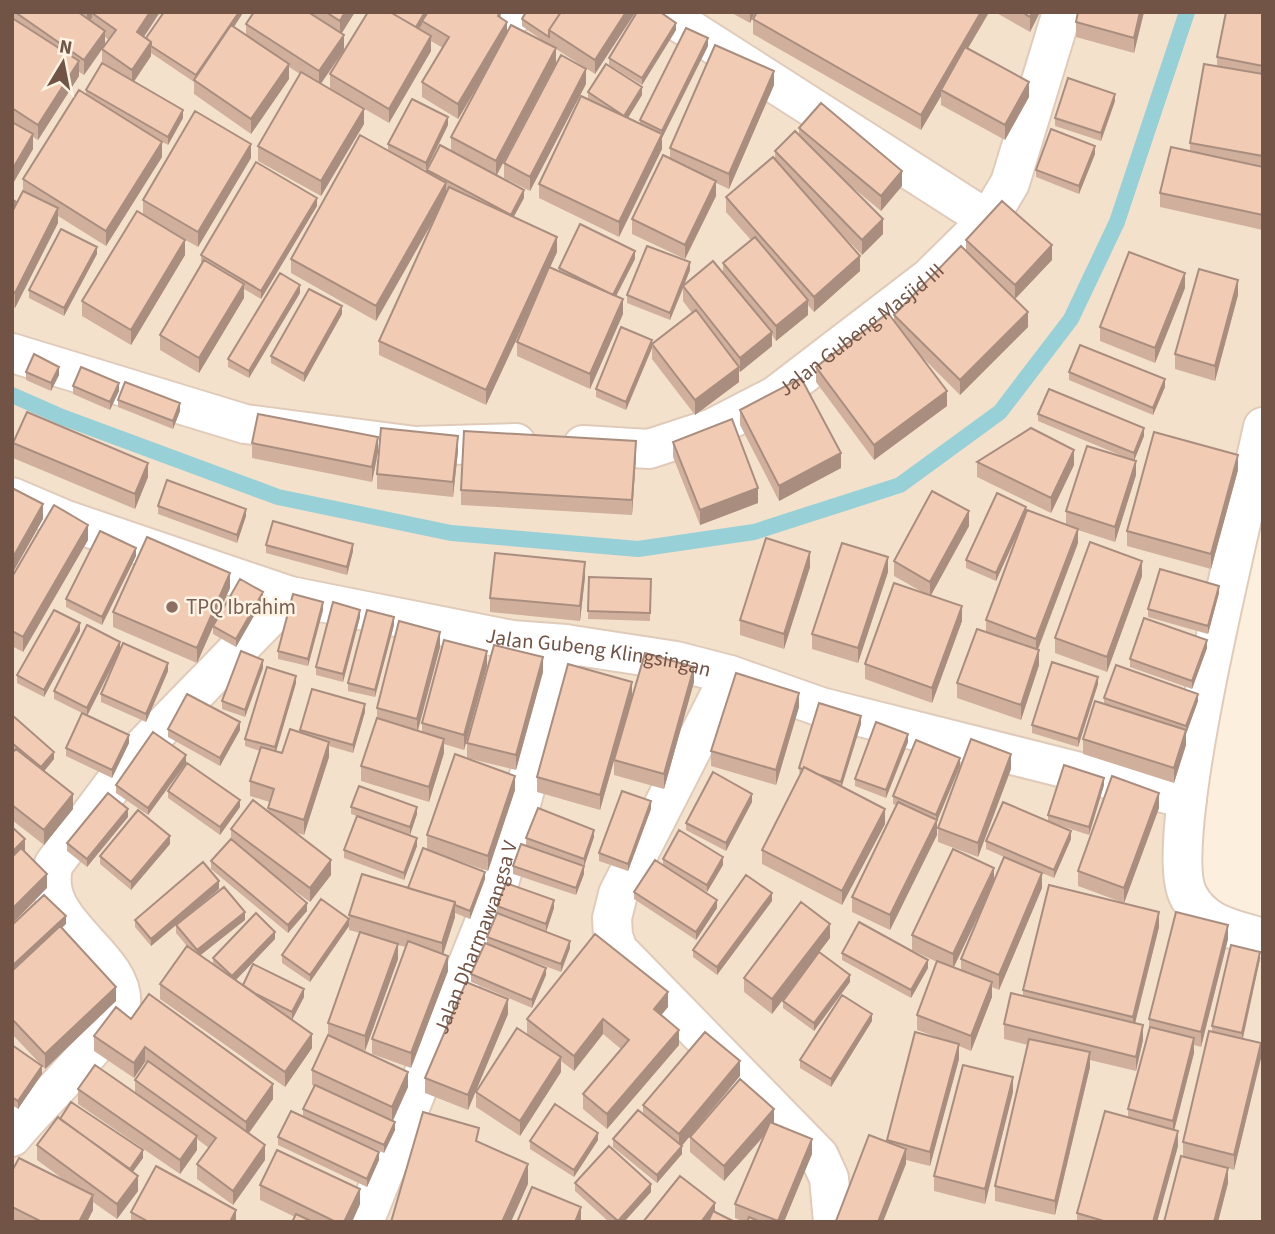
<svg xmlns="http://www.w3.org/2000/svg" width="1275" height="1234" font-family="'Source Sans 3',sans-serif">
<style>
.residential{fill:#f4e1cc}
.lines{fill:none;stroke-linecap:round;stroke-linejoin:round}
.stream{stroke:#98d0d7;stroke-width:16}
.minor-casing{stroke:#e0cbba;stroke-width:42}
.minor{stroke:#fff;stroke-width:38}
.wall{fill:#d0af9c;fill-rule:evenodd}
.shaded-wall{fill:#a98e7f}
.building{fill:#f2cbb5;stroke:#a98e7f;stroke-width:2}
.education-dot{fill:#8d6e63;stroke:#fff4e4;stroke-width:2.5}
.labels{text-anchor:middle;stroke-width:5;stroke-linejoin:round;paint-order:stroke}
.street-label{font-size:21px;fill:#725446;stroke:#fff4e4}
.education-label{font-size:21px;fill:#785e54;stroke:#fff4e4;text-anchor:start}
</style>
<rect width="100%" height="100%" fill="#fcefdd"/>
<path class="residential" d="M12 12H1263V494L1173 913 1263 932V1222H12Z"/>
<g class="lines">
<path class="stream" d="M12 395 62 417 278 497 451 533 638 549 754 532 900 485 1000 412 1071 319 1117 222 1187 12"/>
<defs>
<g id="minor">
<path d="M497 12 508 16 518 12"/>
<path d="M663 12 988 220"/>
<path d="M12 353 245 424 415 446 516 443"/>
<path d="M1263 427C1247 503 1160 841 1188 895 1203 925 1233 929 1263 938"/>
<path id="s1" d="M583 445 649 449 713 428 775 396 929 278 988 220 1010 183 1062 12"/>
<path id="s2" d="M12 497 66 520 290 596 512 640 565 644 676 661 730 675 821 707 1187 799"/>
<path d="M730 675 618 894 612 918 613 936 618 950 819 1156 829 1178 833 1222"/>
<path d="M12 1137C33 1109 117 1032 121 1004 126 956 35 922 54 864L136 754 290 596"/>
<path id="s3" d="M364 1222 497 891 565 644"/>
</g>
</defs>
<use href="#minor" class="minor-casing"/>
<use href="#minor" class="minor"/>
</g>
<path class="wall" d="M12 12H160L144 37 146 38 243 12 234 27 246 35V24L254 12H355L341 34 344 50 321 84 364 124 321 196 258 161V146L300 74 289 67V79L251 134 194 94V82L151 53V56L134 82 183 118 168 145 145 132 162 157 106 246 58 216V223L15 308 12 306V199L16 204 23 192V179L86 95V90L102 64V49L109 40 105 37V45L84 75 79 72V76L38 140 33 137V149L12 185Z
M368 12H501V18L507 31 549 45 522 26V19L635 12 595 74 556 49V63L497 175 524 198 513 217 557 252 550 268 559 271V268L635 259 616 296 623 314 590 389 517 356V342L530 311 486 405 379 355V341L436 216 376 321 291 273V259L388 151V144L448 125 426 170 404 160 427 173V170L451 151V137L482 79 458 119 422 97V82L443 48 431 41V51L389 123 330 89V74Z
M730 12H755L750 23Z
M988 12V14L968 48 1029 97 1005 140 941 105V96L921 130 753 34V19Z
M995 12H1040L1030 32Z
M1144 12 1134 53 1076 37V22Z
M1263 12V230L1160 207V193L1190 151V143L1217 66V57Z
M676 30 642 85 609 65V58Z
M708 46 662 138V149L619 237 539 198V184L588 99V92L642 95 628 118 640 124V120Z
M586 84 530 191 504 178V163Z
M774 85 729 189 716 183V196L685 259 632 234V219L670 158V148Z
M1115 101 1101 141 1055 126V118Z
M799 128 902 186 881 211 846 182 883 234 862 255 831 223 860 271 814 312 808 305V315L776 341 772 335V346L740 372 739 371V382L695 415 652 359V348L626 410 596 397V389L652 344 692 313 683 301V289L670 320 627 303V295L690 270 684 285 723 274V263L751 240 726 212V197L775 159V151L799 135Z
M1095 154 1079 194 1036 177V170Z
M251 158 198 247 168 230 185 255 131 345 82 316V301L143 214V200Z
M317 206 261 299 244 289V298L199 373 160 350V335L202 264 201 263V255Z
M966 240 1052 260 1015 299 1028 327 960 395 918 353 947 406 874 460 816 382V367L894 321V315L966 252Z
M97 254 64 316 29 298V290Z
M1185 288 1155 363 1100 341V327Z
M300 293 249 378 228 367V359Z
M1238 295 1215 381 1175 369V354Z
M342 314 304 382 271 363V356Z
M26 372 59 375 51 391 26 380Z
M1069 372 1165 387 1153 415 1069 380Z
M73 386 119 391 110 410 73 394Z
M118 400 180 411 173 429 118 407Z
M740 410 841 468 779 501 740 425Z
M1038 414 1144 436 1134 460 1136 475 1115 542 1078 530V543L1038 650 1039 665 1021 720 957 698V683L986 632V620L1022 524 996 581 966 568V560L1026 512 1066 524V511L1127 458 1038 421Z
M673 442 758 503 700 525 673 457Z
M13 443 148 477 135 509 13 458Z
M252 443 378 452 372 482 252 458Z
M458 451 453 497 377 489V474Z
M636 456 632 515 461 505V490Z
M977 462 1074 465 1051 513 977 477Z
M1238 470 1211 569 1127 546V531Z
M158 506 246 516 237 543 158 514Z
M969 526 931 595 962 621 932 703 865 679V664L924 593 894 576V561Z
M88 540 23 652 12 646V577Z
M266 545 353 551 347 575 266 553Z
M136 556 102 625 66 607V599Z
M810 567 784 649 740 635V620Z
M888 572 858 663 812 649V634Z
M1142 576 1107 672 1055 653V638Z
M585 577 580 621 490 612V598Z
M589 577 651 579 650 621 588 619Z
M230 588 214 623 263 600 236 647 213 634V627L197 663 113 627V612Z
M1219 593 1208 634 1148 617V609Z
M323 610 308 666 278 659V651Z
M360 617 343 682 316 675V667Z
M394 625 375 697 348 691V683Z
M80 631 44 697 17 683V675Z
M440 647 418 731 422 732V723L487 666 464 750 444 744V753L429 802 361 781V766L377 718V708Z
M1207 648 1192 689 1130 667V659Z
M120 649 168 671 146 722 101 702V694L119 653 87 716 129 743 112 778 66 756V748L84 714 54 699V691Z
M263 668 245 717 222 709V701Z
M543 672 516 770 467 758V743Z
M694 682 664 789 614 775V760Z
M296 683 276 751 282 753 300 732V730L365 712 353 753 329 746V757L304 835 294 832 331 875 310 902 277 878 307 911 288 933 211 869V861L231 839V829L268 812 270 802 250 796V781L260 751 245 746V739Z
M1098 684 1078 747 1032 733V725Z
M632 697 600 810 537 792V777Z
M1104 698 1198 701 1186 734V745L1174 783 1083 754V739L1104 704Z
M799 707 776 785 711 766V751Z
M12 715 54 759 44 771 73 809 44 845 12 820V753L13 751 12 750Z
M861 724 841 787 885 824 842 905 762 864V850L800 776 799 768Z
M168 729 240 730 220 766 168 737Z
M908 742 886 798 855 786V779Z
M186 763 148 815 116 793V785Z
M960 766 937 821V835L890 930 852 912V897L896 805 893 804V796Z
M1011 769 978 857 938 842V828Z
M1104 785 1089 835 1055 824 1071 839 1054 878 1042 873V888L999 990 992 987V997L971 1051 959 1046V1059L930 1166 906 1160V1164L887 1142V1140L942 1039 917 1030V1015L937 962 912 950V935L994 881 1032 869 986 849V841L1048 822V815ZM986 898 961 959V970L953 967Z
M515 790 488 871 444 856 485 879 470 919 455 913V917L443 954 448 971 411 1068 372 1054V1039L406 947 398 945V959L365 1051 354 1047 408 1087 393 1121 395 1130 384 1153 315 1122 379 1160 367 1187 278 1145V1137L303 1117V1109L314 1086 312 1085V1070L328 1035V1023L360 933 349 930V915L408 888 427 850V835Z
M168 791 240 807 220 835 168 798Z
M752 802 726 851 686 830V823Z
M351 807 417 814 410 835 380 824 417 846 404 880 344 858V850L357 816 351 814Z
M1159 808 1124 903 1078 886V871Z
M651 809 628 871 599 861V853Z
M128 817 87 867 67 851V843Z
M594 837 584 866V874L576 895 513 874V866L526 845V838Z
M170 844 131 890 100 864V856Z
M663 859 723 865 707 892 688 882 717 908 696 940 634 899V892L663 865Z
M219 889 181 921 245 920 200 955 213 964V958L275 939 236 980 243 985 304 997 292 1020 312 1048 285 1087 160 999V984L187 946 176 933V925L151 946 135 927V920Z
M772 901 717 975 693 957V950Z
M497 906 554 908 546 932 570 948 561 972 507 952 546 975 532 1008 471 982V974L487 944V937L497 913Z
M66 924 61 928 116 1001 45 1069 12 1034V925Z
M349 926 310 982 282 963V955Z
M1159 927 1135 1024 1143 1040 1136 1071 1090 1060V1067L1055 1215 995 1201V1186L1028 1045 1004 1039V1024L1023 996V990Z
M830 938 819 952 850 982 814 1031 783 1008V1001L805 970 772 1014 744 992V978Z
M1228 939 1201 1047 1194 1045V1053L1174 1130 1178 1146 1157 1222H1077V1213L1128 1118V1109L1149 1029V1019Z
M842 953 928 968 911 998 842 960Z
M1260 959 1243 1039 1261 1058 1234 1170 1228 1168V1183L1218 1222H1164L1183 1157V1142L1212 1032V1026Z
M668 1007 661 1015 679 1045 607 1129 583 1109V1094L621 1049 603 1034 574 1071 561 1061V1072L520 1136 476 1107V1092L533 1039 527 1034V1019Z
M508 1014 468 1110 425 1093V1078Z
M131 1019 273 1099 249 1133 265 1160 233 1205 197 1179V1164L209 1148 197 1139V1150L180 1174 78 1104V1089L135 1093V1080L147 1063 145 1062 134 1078 94 1051V1036Z
M872 1021 831 1087 800 1068V1060Z
M12 1045 42 1074 18 1109 12 1105Z
M740 1076 682 1146V1154L657 1183 613 1147V1139L643 1114V1105Z
M1013 1092 985 1204 934 1191V1176Z
M774 1123 812 1154 784 1222H744L735 1218V1204L765 1135 724 1181 690 1152V1137Z
M598 1140 574 1177 530 1149V1141Z
M37 1145 143 1158 132 1172 138 1191 117 1219 93 1202V1210L87 1222H12V1171L67 1182 37 1160Z
M575 1183 651 1192 624 1222H609L575 1191Z
M260 1185 360 1204 352 1222H292L295 1217 260 1200Z
M131 1212 236 1222H131Z"/>
<path class="shaded-wall" d="M87 12H96L92 13V18L87 24Z
M150 12H160L137 47V32Z
M239 12H243V13L197 82 196 75Z
M345 12H355L340 36V21Z
M425 12H429L422 21V24L414 37V29Z
M626 12 635 13 595 74V60Z
M750 12H755L750 23Z
M981 12H988V14L943 91 941 90V96L921 130V115Z
M1032 12H1040L1030 32V17Z
M1140 12H1144L1134 53V38Z
M507 22V36L458 119V104Z
M676 23V30L642 85V78Z
M105 31V45L84 75V60Z
M344 35V50L319 86V71Z
M431 36V51L389 123V109Z
M708 38V46L662 138V131Z
M151 42V56L132 84V70Z
M556 48V63L496 176V161Z
M79 61V76L38 140V125Z
M289 64V79L251 134V119Z
M586 69V84L530 191V177Z
M774 71V85L729 189V174Z
M1029 82V97L1005 140V125Z
M642 87V95L624 124V116Z
M1115 94V101L1101 141V133Z
M364 109V124L321 196V181Z
M183 110V118L168 145V137Z
M448 117V125L426 170V163Z
M33 134V149L12 185V170Z
M662 134V149L619 237V222Z
M162 142V157L106 246V231Z
M251 144V158L198 247V232Z
M1095 146V154L1079 194V186Z
M902 171V186L881 211V196Z
M716 181V196L685 259V245Z
M446 183V198L376 321V306Z
M524 190V198L511 222V215Z
M317 198V206L261 299V291Z
M58 208V223L15 308V293Z
M883 219V234L862 255V240Z
M557 237V252L486 405V390Z
M185 240V255L131 345V330Z
M1052 245V260L1015 299V285Z
M97 247V254L64 316V308Z
M635 251V259L613 302V295Z
M860 256V271L814 312V297Z
M690 262V270L670 320V313Z
M1185 273V288L1155 363V348Z
M1238 280V295L1215 381V366Z
M244 284V298L199 373V358Z
M300 285V293L249 378V371Z
M623 299V314L590 389V374Z
M808 300V315L776 341V326Z
M342 306V314L304 382V374Z
M1028 312V327L960 395V380Z
M772 332V346L740 372V358Z
M652 340V348L626 410V402Z
M59 367V375L51 391V383Z
M739 367V382L695 415V400Z
M1165 379V387L1153 415V408Z
M119 383V391L110 410V402Z
M947 391V406L874 460V445Z
M180 403V411L173 429V421Z
M1144 428V436L1134 461V453Z
M458 436V451L453 497V482Z
M378 437V452L372 482V467Z
M636 441V456L632 515V500Z
M1074 450V465L1051 513V498Z
M841 453V468L779 501V486Z
M1238 455V470L1211 569V554Z
M1136 461V475L1115 542V527Z
M148 463V477L135 509V494Z
M758 488V503L700 525V510Z
M43 504V519L12 574V559Z
M1026 507V515L996 581V573Z
M246 509V516L237 543V535Z
M969 511V526L930 597V582Z
M88 525V540L23 652V637Z
M1078 529V543L1036 654V639Z
M353 544V551L347 575V567Z
M136 548V556L102 625V617Z
M810 552V567L784 649V634Z
M888 557V572L858 663V648Z
M1142 561V576L1107 672V657Z
M585 562V577L580 621V606Z
M230 573V588L197 663V648Z
M1219 586V593L1208 634V626Z
M263 592V600L236 647V639Z
M323 602V610L308 666V659Z
M962 606V621L932 703V688Z
M360 610V617L343 682V674Z
M394 617V625L375 697V690Z
M80 623V631L44 697V690Z
M440 632V647L417 733V719Z
M1207 640V648L1192 689V681Z
M120 642V650L87 716V708Z
M1039 650V665L1021 720V705Z
M487 651V666L464 750V735Z
M543 657V672L516 770V755Z
M263 660V668L245 717V710Z
M168 663V671L146 722V714Z
M694 667V682L664 789V774Z
M296 676V683L275 755V747Z
M1098 677V684L1078 747V739Z
M632 682V697L600 810V795Z
M799 693V707L776 785V770Z
M1198 694V701L1186 734V726Z
M365 704V712L353 753V745Z
M861 716V724L841 789V782Z
M240 722V730L220 766V758Z
M1186 730V745L1174 783V768Z
M908 734V742L886 798V790Z
M129 735V743L112 778V770Z
M444 739V753L429 802V787Z
M329 742V757L304 835V820Z
M54 752V759L41 775V767Z
M1011 754V769L978 857V843Z
M186 755V763L148 815V808Z
M960 758V766L937 821V835L890 930V915L936 821V815Z
M515 776V790L488 871V856Z
M1104 778V785L1089 835V827Z
M1159 793V808L1124 903V888Z
M73 794V809L44 845V830Z
M752 794V802L726 851V843Z
M240 800V807L220 835V827Z
M651 801V809L628 871V864Z
M417 807V814L410 835V827Z
M128 809V817L87 867V859Z
M885 809V824L842 905V891Z
M594 830V837L584 867V859Z
M1071 831V839L1054 878V870Z
M170 836V844L131 890V882Z
M417 838V846L404 880V873Z
M25 839V854L12 867V852Z
M723 857V865L707 892V885Z
M331 860V875L310 902V888Z
M584 866V874L576 895V888Z
M994 868V883L953 969V954Z
M485 872V879L470 919V911Z
M1042 873V888L999 990V975Z
M47 874V888L12 924V909Z
M219 881V889L151 946V939Z
M772 893V901L717 975V967Z
M554 900V908L546 932V924Z
M717 900V908L696 940V932Z
M455 902V917L442 958V943Z
M307 903V911L288 933V925Z
M245 912V920L197 958V950Z
M1159 912V927L1133 1031V1017Z
M66 916V924L12 974V966Z
M349 919V926L310 982V975Z
M830 924V938L772 1014V999Z
M1228 925V939L1201 1047V1032Z
M275 932V939L232 984V976Z
M570 941V948L561 972V964Z
M398 944V959L365 1051V1036Z
M1260 952V959L1242 1041V1033Z
M448 956V971L411 1068V1053Z
M928 960V968L911 998V990Z
M546 968V975L532 1008V1000Z
M850 975V982L814 1031V1023Z
M992 982V997L971 1051V1036Z
M116 987V1001L45 1069V1054Z
M304 989V997L292 1020V1012Z
M668 992V1007L654 1024V1009Z
M508 999V1014L468 1110V1095Z
M872 1014V1021L831 1087V1079Z
M603 1019V1034L574 1071V1056Z
M1143 1025V1040L1136 1071V1057Z
M679 1030V1045L607 1129V1114Z
M312 1034V1048L285 1087V1072Z
M1194 1038V1053L1173 1135V1121Z
M1261 1043V1058L1234 1170V1155Z
M959 1044V1059L930 1166V1152Z
M145 1047V1062L134 1078V1063Z
M1090 1052V1067L1055 1215V1201Z
M561 1057V1072L520 1136V1121Z
M740 1061V1076L679 1149V1134Z
M42 1066V1074L18 1109V1101Z
M408 1072V1087L392 1122V1107Z
M1013 1077V1092L985 1204V1189Z
M273 1084V1099L246 1137V1122Z
M774 1109V1124L724 1181V1166Z
M395 1122V1130L384 1153V1145Z
M1178 1131V1146L1157 1222H1153Z
M598 1133V1140L574 1177V1170Z
M197 1136V1150L180 1174V1160Z
M812 1139V1154L784 1222H778Z
M265 1145V1160L233 1205V1191Z
M682 1146V1154L657 1183V1175Z
M906 1149V1164L883 1222H878Z
M143 1150V1158L130 1176V1169Z
M379 1152V1160L367 1187V1179Z
M528 1164V1184L511 1222H502Z
M1228 1168V1183L1218 1222H1214Z
M138 1176V1191L117 1219V1204Z
M651 1184V1192L624 1222H618Z
M360 1189V1204L352 1222H344Z
M93 1195V1210L87 1222H79Z
M715 1203V1211L707 1222H701Z
M581 1207V1222H575Z
M236 1210V1222H230Z"/>
<path class="building" d="M15 12H78L105 31 84 60Z
M92 12H150L137 32 151 42 132 70 102 49 116 30 92 13Z
M164 12H239L196 75 151 46V42L146 38Z
M254 12H308L344 35 319 71 246 24Z
M326 12H345L340 21Z
M368 12H390L431 36 389 109 330 74Z
M390 12H425L416 27Z
M428 12H500L498 16 507 22 458 104 422 82 449 37 422 21Z
M526 12H561L549 30V37L522 19Z
M561 12H626L595 60 549 30Z
M637 12H660L676 23 642 78 609 58Z
M757 12H981L921 115 753 19Z
M1022 12H1032L1030 17Z
M1078 12H1140L1134 38 1076 22Z
M1226 12H1263V66L1217 57Z
M12 18 79 61 38 125 12 108Z
M231 25 289 64 251 119 194 80Z
M511 25 556 48 496 161 451 137Z
M686 28 708 38 662 131 640 120Z
M715 45 774 71 729 174 670 148Z
M965 47 1029 82 1005 125 941 90Z
M561 55 586 69 530 177 504 163Z
M102 63 183 110 168 137 86 90Z
M606 64 642 87 624 116 588 92Z
M1204 64 1263 74V156L1190 143Z
M301 72 364 109 321 181 258 146Z
M1068 78 1115 94 1101 133 1055 118Z
M79 90 162 142 106 231 23 179Z
M581 96 662 134 619 222 539 184Z
M412 99 448 117 426 163 388 144Z
M821 103 902 171 881 196 799 128Z
M195 111 251 144 198 232 143 200Z
M12 122 33 134 12 170Z
M1051 129 1095 146 1079 186 1036 170Z
M795 131 883 219 862 240 775 151Z
M360 135 446 183 376 306 291 259Z
M440 145 524 190 511 215 427 170Z
M1171 147 1263 167V215L1160 193Z
M663 155 716 181 685 245 632 219Z
M773 157 860 256 814 297 726 197Z
M256 162 317 198 261 291 201 255Z
M449 187 557 237 486 390 379 341Z
M23 191 58 208 15 293 12 291V212Z
M12 199 16 202 12 208Z
M1002 201 1052 245 1015 285 966 240Z
M137 211 185 240 131 330 82 301Z
M580 224 635 251 613 295 559 268Z
M61 229 97 247 64 308 29 290Z
M755 237 808 300 776 326 723 263Z
M647 246 690 262 670 313 627 295Z
M961 246 1028 312 960 380 894 315Z
M1129 252 1185 273 1155 348 1100 327Z
M204 260 244 284 199 358 160 335Z
M713 261 772 332 740 358 683 286Z
M549 267 623 299 590 374 517 342Z
M1199 269 1238 280 1215 366 1175 354Z
M280 273 300 285 249 371 228 359Z
M309 289 342 306 304 374 271 356Z
M696 310 739 367 695 400 652 344Z
M888 313 947 391 874 445 816 367Z
M621 327 652 340 626 402 596 389Z
M1080 345 1165 379 1153 408 1069 372Z
M34 354 59 367 51 383 26 372Z
M81 367 119 383 110 402 73 386Z
M801 378 841 453 779 486 740 410Z
M125 382 180 403 173 421 118 400Z
M1049 389 1144 428 1134 453 1038 414Z
M27 412 148 463 135 494 13 443Z
M258 414 378 437 372 467 252 443Z
M732 419 758 488 700 510 673 442Z
M381 428 458 436 453 482 377 474Z
M1031 428 1074 450 1051 498 977 462Z
M464 431 636 441 632 500 461 490Z
M1154 432 1238 455 1211 554 1127 531Z
M1087 446 1136 461 1115 527 1066 511Z
M167 480 246 509 237 535 158 506Z
M12 488 43 504 12 559Z
M932 491 969 511 930 582 894 561Z
M997 493 1026 507 996 573 966 560Z
M54 505 88 525 23 637 12 631V577Z
M1027 510 1078 529 1036 639 986 620Z
M273 521 353 544 347 567 266 545Z
M100 531 136 548 102 617 66 599Z
M147 537 230 573 197 648 113 612Z
M766 538 810 552 784 634 740 620Z
M1090 542 1142 561 1107 657 1055 638Z
M842 543 888 557 858 648 812 634Z
M495 553 585 562 580 606 490 598Z
M1160 569 1219 586 1208 626 1148 609Z
M589 577 651 579 650 613 588 611Z
M240 579 263 592 236 639 213 626Z
M894 583 962 606 932 688 865 664Z
M293 594 323 602 308 659 278 651Z
M333 602 360 610 343 674 316 667Z
M54 610 80 623 44 690 17 675Z
M367 610 394 617 375 690 348 683Z
M1144 618 1207 640 1192 681 1130 659Z
M399 621 440 632 417 719 377 708Z
M87 625 120 642 87 708 54 691Z
M977 629 1039 650 1021 705 957 683Z
M444 640 487 651 464 735 422 723Z
M123 643 168 663 146 714 101 694Z
M494 645 543 657 516 755 467 743Z
M241 651 263 660 245 710 222 701Z
M645 653 694 667 664 774 614 760Z
M1052 662 1098 677 1078 739 1032 725Z
M568 664 632 682 600 795 537 777Z
M1116 665 1198 694 1186 726 1104 698Z
M267 667 296 676 275 747 245 739Z
M736 673 799 693 776 770 711 751Z
M312 689 365 704 353 745 300 730Z
M187 694 240 722 220 758 168 729Z
M1095 701 1186 730 1174 768 1083 739Z
M819 703 861 716 841 782 817 774 804 767 803 769 799 768Z
M82 713 129 735 112 770 66 748Z
M12 715 54 752 41 767 12 743Z
M377 718 444 739 429 787 361 766Z
M876 722 908 734 886 790 855 779Z
M290 729 329 742 304 820 268 808 274 789 250 781 261 747 282 753Z
M153 732 186 755 148 808 116 785Z
M971 739 1011 754 978 843 938 828Z
M916 740 960 758 936 815 893 796Z
M16 749 73 794 44 830 12 805V753Z
M455 754 515 776 488 856 427 835Z
M187 763 240 800 220 827 168 791Z
M1064 765 1104 778 1089 827 1048 815Z
M804 767 885 809 842 891 762 850Z
M713 772 752 794 726 843 686 823Z
M1112 776 1159 793 1124 888 1078 871Z
M359 786 417 807 410 827 351 807Z
M622 791 651 801 628 864 599 853Z
M108 793 128 809 87 859 67 843Z
M253 800 331 860 310 888 231 829Z
M898 802 937 820 890 915 852 897Z
M1003 802 1071 831 1054 870 986 841Z
M538 808 594 830 584 859 526 838Z
M138 810 170 836 131 882 100 856Z
M357 816 417 838 404 873 344 850Z
M12 827 25 839 12 852Z
M679 830 723 857 707 885 663 859Z
M231 839 307 903 288 925 211 861Z
M521 844 584 866 576 888 513 866Z
M21 848 47 874 12 909V857Z
M423 848 485 872 470 911 455 905V902L408 888Z
M953 849 994 868 953 954 912 935Z
M1004 857 1042 873 999 975 961 959Z
M655 860 717 900 696 932 634 892Z
M203 862 219 881 151 939 135 920Z
M362 874 455 902 442 943 349 915Z
M746 875 772 893 717 967 693 950Z
M506 883 554 900 546 924 497 906Z
M1049 885 1159 912 1133 1017 1023 990Z
M224 887 245 912 197 950 176 925Z
M44 895 66 916 12 966V925Z
M321 899 349 919 310 975 282 955Z
M801 902 830 924 772 999 744 978Z
M1176 912 1228 925 1201 1032 1149 1019Z
M256 913 275 932 232 976 213 958Z
M497 913 570 941 561 964 487 937Z
M859 922 928 960 911 990 842 953Z
M60 926 116 987 45 1054 12 1019V971Z
M360 932 398 944 365 1036 328 1023Z
M595 934 668 992 654 1009 679 1030 607 1114 583 1094 629 1040 603 1019 574 1056 527 1019Z
M408 941 448 956 411 1053 372 1039Z
M485 943 546 968 532 1000 471 974Z
M1231 945 1260 952 1242 1033 1212 1026Z
M187 946 312 1034 285 1072 160 984Z
M819 952 850 975 814 1023 783 1001Z
M937 961 992 982 971 1036 917 1015Z
M253 964 304 989 292 1012 256 994 243 985Z
M466 982 508 999 468 1095 425 1078Z
M1011 993 1143 1025 1136 1057 1004 1024Z
M149 994 273 1084 246 1122 145 1047 134 1063 94 1036 116 1007 131 1019Z
M842 995 872 1014 831 1079 800 1060Z
M1150 1027 1194 1038 1173 1121 1128 1109Z
M517 1028 561 1057 520 1121 476 1092Z
M1209 1031 1261 1043 1234 1155 1183 1142Z
M705 1032 740 1061 679 1134 643 1105Z
M915 1032 959 1044 930 1152 887 1140Z
M328 1035 408 1072 392 1107 312 1070Z
M1029 1039 1090 1052 1055 1201 995 1186Z
M12 1045 42 1066 18 1101 12 1097Z
M148 1061 265 1145 233 1191 197 1164 216 1138 135 1080Z
M95 1065 197 1136 180 1160 78 1089Z
M963 1065 1013 1077 985 1189 934 1176Z
M740 1079 774 1109 724 1166 690 1137Z
M315 1085 395 1122 384 1145 303 1109Z
M71 1102 143 1150 130 1169 60 1119Z
M555 1104 598 1133 574 1170 530 1141Z
M638 1110 682 1146 657 1175 613 1139Z
M291 1111 379 1152 367 1179 278 1137Z
M1105 1111 1178 1131 1153 1222H1107L1077 1213Z
M423 1112 479 1128 476 1141 528 1164 502 1222H391Z
M58 1117 138 1176 117 1204 37 1145Z
M770 1122 812 1139 778 1221 735 1204Z
M869 1135 906 1149 878 1222 836 1221Z
M609 1146 651 1184 618 1221 575 1183Z
M277 1150 360 1189 344 1222H336L260 1185Z
M1181 1156 1228 1168 1214 1222H1164Z
M19 1158 93 1195 79 1222H42L12 1207V1171Z
M156 1166 236 1210 230 1222H149L131 1212Z
M680 1176 715 1203 701 1222H643Z
M532 1187 581 1207 575 1222H517Z
M713 1211 735 1222H708Z
M296 1214 313 1222H292Z
M749 1217 761 1222H747Z"/>
<circle class="education-dot" cx="172" cy="607" r="7"/>
<g class="labels">
<g class="street-label">
<text dy="7" stroke="none"><textPath href="#s1" startOffset="312">Jalan Gubeng Masjid III</textPath></text>
<text dy="7" stroke="none"><textPath href="#s2" startOffset="609">Jalan Gubeng Klingsingan</textPath></text>
<text dy="7" stroke="none"><textPath href="#s3" startOffset="306">Jalan Dharmawangsa V</textPath></text>
</g>
<g class="education-label">
<text x="186" y="614">TPQ Ibrahim</text>
</g>
</g>
<rect width="1275" height="1234" fill="none" stroke="#725446" stroke-width="28"/>
<g transform="translate(63 63) rotate(10)" stroke="#fff4e4" stroke-width="5" paint-order="stroke">
<path d="M0-5L12 26L0 18L-12 26Z" fill="#725446"/>
<text y="-10" font-size="19" font-weight="bold" text-anchor="middle" fill="#725446">N</text>
</g>
</svg>
